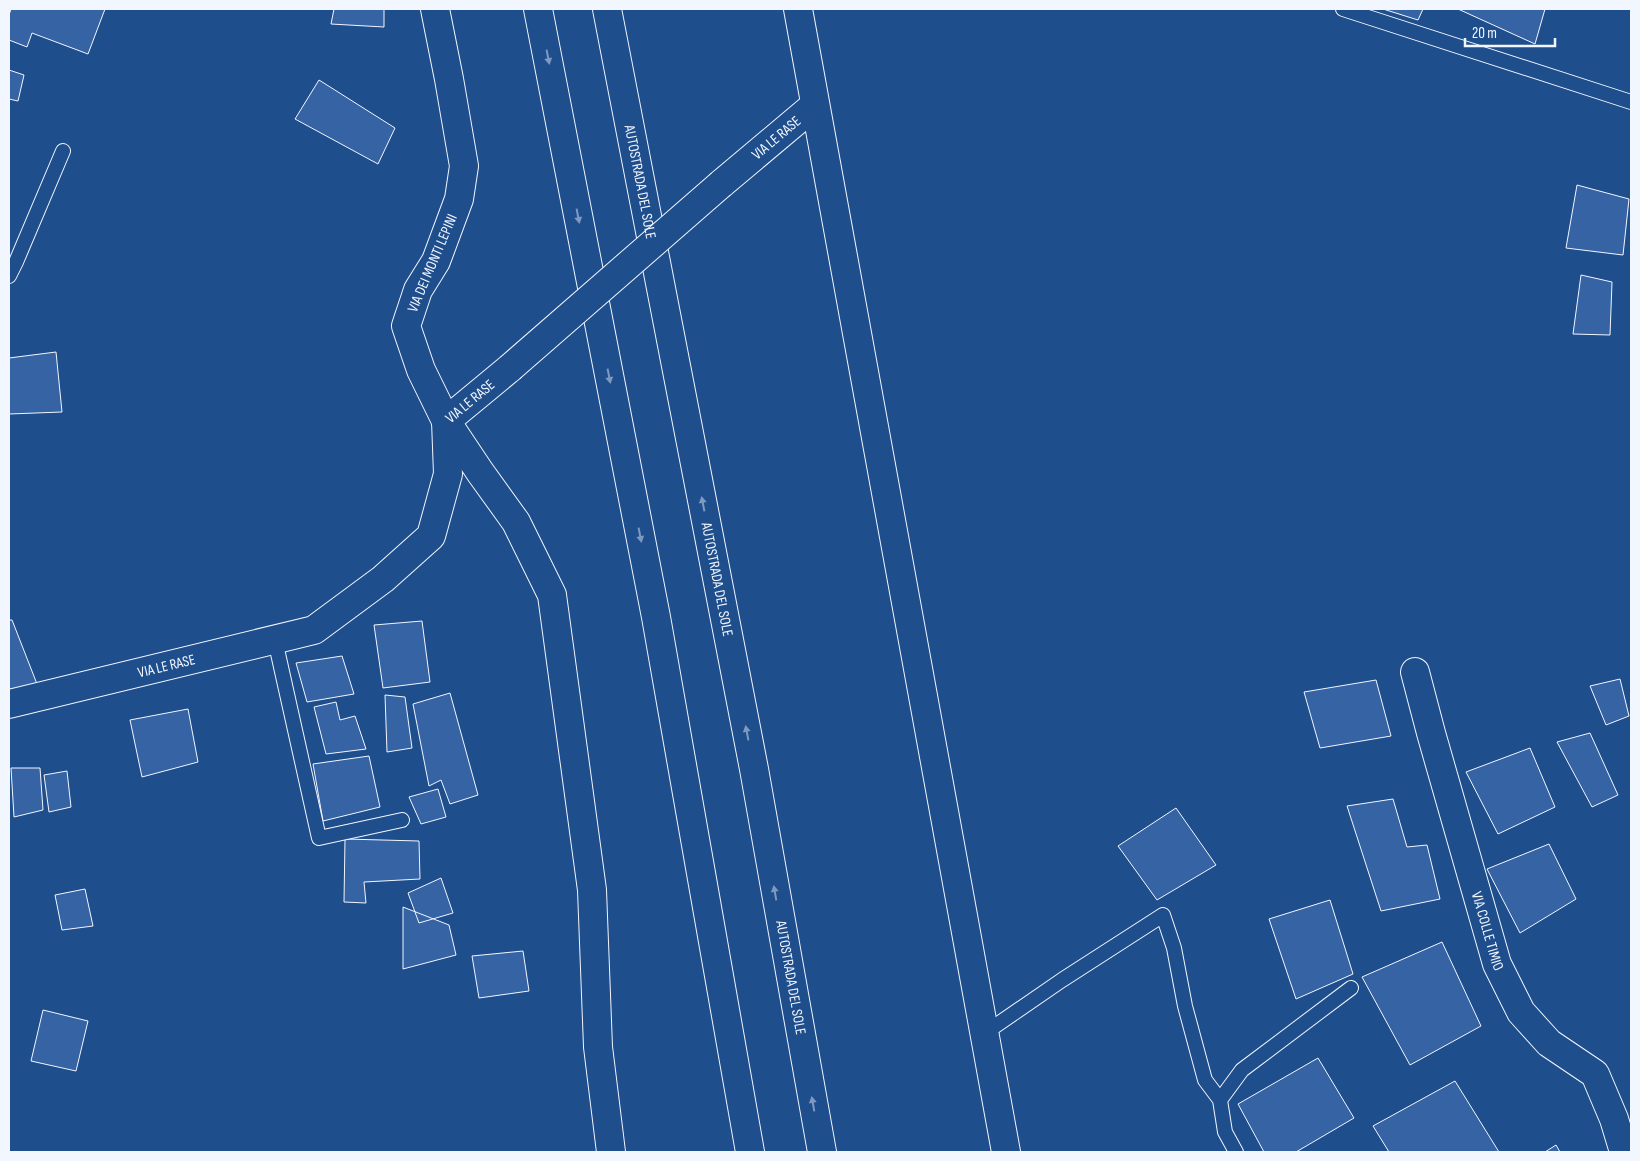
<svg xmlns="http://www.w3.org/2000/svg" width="1640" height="1161" font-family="'Sofia Sans Condensed',sans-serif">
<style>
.building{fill:#3563a3;stroke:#f2f6ff}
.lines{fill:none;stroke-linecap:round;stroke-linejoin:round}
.lane-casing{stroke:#f2f6ff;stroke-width:16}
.street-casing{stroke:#f2f6ff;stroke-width:30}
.highway-casing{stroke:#f2f6ff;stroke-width:30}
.lane{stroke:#1f4e8c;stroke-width:14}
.street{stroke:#1f4e8c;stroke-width:28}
.highway{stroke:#1f4e8c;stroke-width:28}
.street-bridge-casing{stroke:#f2f6ff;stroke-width:30;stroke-linecap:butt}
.street-bridge{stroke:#1f4e8c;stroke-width:28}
.oneway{fill:#7e9ac0}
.labels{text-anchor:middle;stroke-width:4;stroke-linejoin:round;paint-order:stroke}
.street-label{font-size:15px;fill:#f2f6ff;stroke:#1f4e8c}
</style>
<rect width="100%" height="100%" fill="#1f4e8c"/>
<path class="building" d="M11 9H105L88 54 32 33 27 47 9 40V15Z
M334 9H384V27L331 24Z
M1383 9H1423L1418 20Z
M1458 9H1545L1535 44Z
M9 70 24 75 18 101 9 99Z
M319 80 395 128 378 164 295 119Z
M1577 185 1629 199 1623 255 1566 248Z
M1581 275 1612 282 1610 335 1573 334Z
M56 352 62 412 9 414V358Z
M9 620H12L37 684 9 692Z
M422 621 430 682 383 688 374 625Z
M342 656 354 694 307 702 296 663Z
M1620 679 1629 716 1606 725 1590 686Z
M1376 680 1391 736 1320 748 1304 692Z
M450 693 478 795 450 804 441 780 429 786 413 704Z
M385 695 405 697 412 748 387 752Z
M336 702 340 720 355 716 366 749 326 754 314 707Z
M188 709 198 762 142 777 130 720Z
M1590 733 1618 795 1592 807 1557 742Z
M1530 748 1555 807 1498 834 1466 772Z
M369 756 380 807 323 821 313 764Z
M11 768H40L43 810 14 817Z
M67 771 71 807 49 812 44 775Z
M438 789 446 817 421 824 409 797Z
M1393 799 1407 847 1427 845 1440 899 1381 911 1347 806Z
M1176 808 1216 865 1157 900 1118 846Z
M345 839 419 841 420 879 364 882 366 903 344 902Z
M1549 844 1576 899 1520 933 1487 869Z
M441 878 453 913 419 923 408 893Z
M85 889 93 926 62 930 55 895Z
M1330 900 1353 974 1296 999 1269 919Z
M403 907 449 925 456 955 403 969Z
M1442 942 1481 1026 1410 1065 1362 977Z
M523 951 529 991 479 998 472 956Z
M43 1010 88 1021 76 1071 31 1061Z
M1318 1058 1354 1118 1296 1152H1264L1238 1104Z
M1455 1081 1499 1152H1389L1373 1126Z
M1556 1145 1560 1152H1545Z"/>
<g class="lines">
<defs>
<path id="lane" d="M1343 9 1631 102
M9 276 16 262 63 151
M275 640 319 838 402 820
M985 1033 1062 980 1163 915 1174 948 1185 1006 1205 1080 1220 1100
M1236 1152 1225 1132 1220 1100 1242 1070 1351 988"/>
<g id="street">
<path d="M435 9 449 79 464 166 459 199 436 261 418 290 406 326 421 370 446 421 480 472 516 522 552 595 592 890 598 1047 611 1152"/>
<path d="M798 9 1006 1152"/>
<path id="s1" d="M721 184 815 105"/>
<path id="s2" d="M446 421 510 368"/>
<path id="s3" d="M1415 672 1431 733 1497 964 1521 1012 1549 1043 1595 1074 1614 1119 1624 1152"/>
<path id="s4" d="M9 704 314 630 383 579 431 536 448 474 446 421"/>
</g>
<g id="highway">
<path d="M538 9 656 617 750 1152"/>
<path id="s5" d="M607 9 754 769 822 1152"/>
</g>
</defs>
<use href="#lane" class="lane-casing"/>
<use href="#street" class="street-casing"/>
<use href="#highway" class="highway-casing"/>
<use href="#lane" class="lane"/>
<use href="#street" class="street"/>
<use href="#highway" class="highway"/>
<defs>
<path id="street-bridge" d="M510 368 721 184"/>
</defs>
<use href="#street-bridge" class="street-bridge-casing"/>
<use href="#street-bridge" class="street-bridge"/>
</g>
<defs><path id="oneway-solid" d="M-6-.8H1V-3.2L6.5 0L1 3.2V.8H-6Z" transform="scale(1.25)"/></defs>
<g class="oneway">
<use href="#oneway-solid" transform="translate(548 57) rotate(79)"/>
<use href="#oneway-solid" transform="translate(578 216) rotate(79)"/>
<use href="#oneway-solid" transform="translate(609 376) rotate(79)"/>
<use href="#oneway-solid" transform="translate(703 504) rotate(-101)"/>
<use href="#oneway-solid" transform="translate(640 535) rotate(79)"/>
<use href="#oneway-solid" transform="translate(747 733) rotate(-101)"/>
<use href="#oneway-solid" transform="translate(775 893) rotate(-100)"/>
<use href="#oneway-solid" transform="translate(813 1104) rotate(-100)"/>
</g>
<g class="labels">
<g class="street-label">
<text dy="5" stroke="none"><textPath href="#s1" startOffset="72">VIA LE RASE</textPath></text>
<text dy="5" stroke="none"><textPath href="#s5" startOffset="176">AUTOSTRADA DEL SOLE</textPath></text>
<text transform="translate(432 263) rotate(-67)" y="5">VIA DEI MONTI LEPINI</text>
<text dy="5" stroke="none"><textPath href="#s2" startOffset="31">VIA LE RASE</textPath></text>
<text dy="5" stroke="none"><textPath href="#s5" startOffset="581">AUTOSTRADA DEL SOLE</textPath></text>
<text dy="5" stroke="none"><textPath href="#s4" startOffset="162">VIA LE RASE</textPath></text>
<text dy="5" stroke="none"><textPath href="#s3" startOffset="269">VIA COLLE TIMIO</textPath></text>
<text dy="5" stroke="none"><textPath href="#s5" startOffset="986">AUTOSTRADA DEL SOLE</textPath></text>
</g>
</g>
<rect width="1640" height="1161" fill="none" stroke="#f2f6ff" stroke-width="20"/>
<path d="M1465 38v8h90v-8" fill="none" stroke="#f2f6ff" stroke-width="2.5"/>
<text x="1472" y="38" font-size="15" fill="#f2f6ff" stroke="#1f4e8c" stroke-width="4" paint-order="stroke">20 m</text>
</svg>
